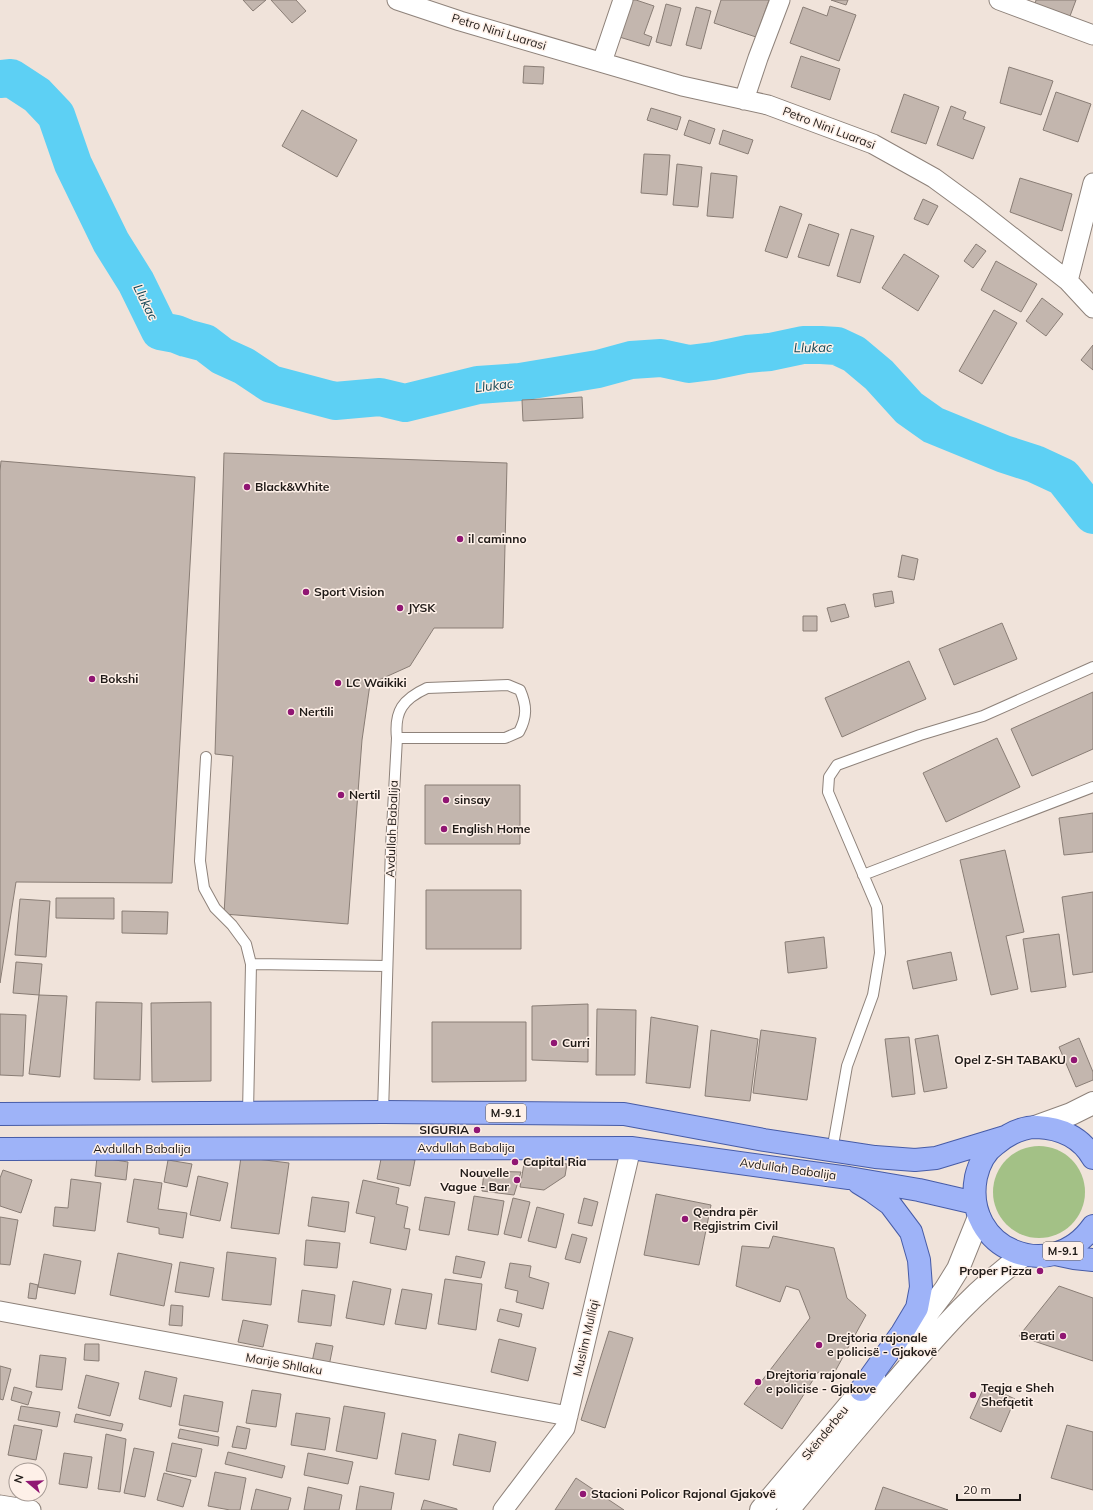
<svg xmlns="http://www.w3.org/2000/svg" width="1093" height="1510" font-family="Mulish,sans-serif">
<style>
.green{fill:#a3c186}
.lines{fill:none;stroke-linecap:round;stroke-linejoin:round}
.river{stroke:#5dd0f4;stroke-width:38}
.building{fill:#c3b6ae;stroke:#897d75}
.service-casing{stroke:#8e827a;stroke-width:12}
.minor-casing{stroke:#8e827a;stroke-width:21}
.secondary-casing{stroke:#8e827a;stroke-width:24}
.primary-casing{stroke:#475ca7;stroke-width:24}
.service{stroke:#fff;stroke-width:10}
.minor{stroke:#fff;stroke-width:19}
.secondary{stroke:#fff;stroke-width:22}
.primary{stroke:#9eb3f8;stroke-width:22}
.poi-dot{fill:#901673;stroke:#fef0e8;stroke-width:1.5}
.labels{text-anchor:middle;stroke-width:3;stroke-linejoin:round;paint-order:stroke}
.shield{fill:#fef0e8;stroke:#625a56;stroke-width:1}
.shield-label{font-size:11px;font-weight:bold;fill:#1f1a17}
.street-label{font-size:12px;fill:#1f1a17;stroke:#fef0e8}
.poi-label{font-size:12px;font-weight:bold;fill:#1f1a17;stroke:#fef0e8;text-anchor:start}
.water-label{font-size:13px;font-style:italic;fill:#134655;stroke:#fef0e8}
</style>
<rect width="100%" height="100%" fill="#f0e3da"/>
<path class="green" d="M993 1192a46 46 0 1 1 92 0a46 46 0 1 1-92 0Z"/>
<g class="lines">
<path class="river" d="M0 79 11 78 37 95 56 115 73 164 111 242 136 282 160 331 176 334 186 338 205 343 222 356 244 366 271 384 335 401 380 397 405 403 478 385 520 382 598 369 631 360 661 358 689 364 713 361 747 354 770 352 803 345H821L837 346 854 354 879 375 909 408 933 425 1004 454 1035 464 1063 477 1093 515"/>
</g>
<path class="building" d="M243 0H266L253 11Z
M271 0H296L306 11 292 23Z
M627 0H636L654 6 644 34 652 37 649 46 616 36Z
M721 0H769L756 37 714 23Z
M831 0H848L846 5Z
M1036 0H1076L1070 16 1035 4Z
M666 4 681 8 671 46 656 42Z
M830 6 856 15 839 61 790 43 803 7 827 16Z
M696 7 711 11 701 49 686 45Z
M801 56 840 69 830 100 791 87Z
M524 66 544 67 543 84 523 83Z
M1009 67 1053 81 1041 115 1000 103Z
M1056 92 1091 104 1078 142 1043 130Z
M904 94 939 107 926 144 891 132Z
M951 106 966 112 963 119 985 127 973 159 937 145Z
M651 108 681 117 677 130 647 120Z
M302 110 357 140 337 177 282 146Z
M689 120 715 129 710 144 684 135Z
M723 130 753 140 748 154 719 144Z
M644 154 670 155 667 195 641 193Z
M677 164 702 167 698 207 673 205Z
M711 173 737 176 733 218 707 216Z
M1020 178 1072 194 1062 231 1010 212Z
M923 199 938 206 928 225 914 219Z
M780 206 802 214 787 258 765 251Z
M809 224 839 234 829 266 798 257Z
M851 229 874 236 860 283 837 276Z
M976 244 986 251 973 268 964 261Z
M904 254 939 276 918 311 882 288Z
M996 261 1037 284 1021 312 981 290Z
M1042 298 1063 314 1046 336 1026 321Z
M994 310 1017 323 982 384 959 371Z
M1093 345V370L1081 360Z
M582 397 583 418 523 421 522 400Z
M224 453 507 463 503 628H434L410 666 370 684 362 740 348 924 224 914 233 756 215 754Z
M1 461 195 477 172 883 16 882 0 983V471Z
M902 555 918 559 914 580 898 577Z
M892 591 894 603 875 607 873 594Z
M845 604 849 617 831 622 827 608Z
M803 616H817V631H803Z
M1002 623 1017 659 954 685 939 649Z
M909 661 926 699 842 737 825 698Z
M1093 692V749L1032 776 1011 729Z
M997 738 1020 787 946 822 923 773Z
M425 785H520V844H425Z
M1093 813V852L1064 855 1059 818Z
M1005 850 1024 932 1006 936 1018 989 991 995 960 860Z
M426 890H521V949H426Z
M1093 892V972L1073 975 1062 897Z
M56 898H114V919L56 918Z
M20 899 50 901 46 957 15 955Z
M122 911 168 912 167 934 122 933Z
M1059 934 1066 987 1031 992 1023 939Z
M824 937 827 968 788 973 785 942Z
M951 952 957 980 913 989 907 961Z
M16 962 42 964 39 995 13 993Z
M39 995 67 996 60 1077 29 1074Z
M96 1002 142 1003 140 1080 94 1079Z
M211 1002V1081L152 1082 151 1003Z
M588 1004V1062L532 1060V1006Z
M597 1009 636 1010 635 1075H596Z
M0 1014 26 1015 23 1076 0 1075Z
M651 1017 698 1026 690 1088 646 1083Z
M432 1022H526V1081L432 1082Z
M711 1030 758 1039 750 1101 705 1096Z
M761 1030 816 1038 807 1100 753 1093Z
M938 1035 947 1088 924 1092 915 1039Z
M909 1037 915 1094 892 1097 885 1039Z
M1079 1038 1093 1072V1080L1076 1087 1059 1047Z
M382 1154 415 1160 410 1186 377 1179Z
M97 1157 128 1162 126 1180 95 1176Z
M241 1157 289 1163 279 1234 231 1228Z
M525 1158 567 1164 565 1176 544 1190 520 1187Z
M168 1160 192 1164 187 1187 164 1182Z
M3 1170 32 1180 21 1213 0 1206V1178Z
M484 1171 521 1172 514 1195 482 1191Z
M198 1176 228 1183 220 1221 190 1215Z
M71 1179 101 1183 95 1231 53 1226 55 1207 68 1208Z
M134 1179 162 1183 158 1209 187 1213 183 1238 159 1234V1228L127 1222Z
M363 1180 399 1188 396 1204 408 1207 404 1228 410 1229 406 1250 370 1243 375 1217 356 1213Z
M656 1194 711 1205 699 1265 644 1255Z
M474 1196 504 1201 498 1235 468 1230Z
M312 1197 349 1202 345 1232 308 1226Z
M425 1197 455 1202 449 1235 419 1230Z
M513 1198 530 1202 521 1238 504 1234Z
M584 1198 598 1202 592 1226 578 1223Z
M537 1207 564 1214 556 1248 528 1241Z
M0 1217 18 1220 10 1265 0 1264Z
M572 1234 587 1238 580 1263 565 1259Z
M773 1236 834 1248 847 1298 866 1315 832 1377 818 1372 782 1429 744 1404 810 1318 799 1290 786 1286 780 1302 736 1286 742 1246 769 1248Z
M306 1240 340 1243 337 1268 304 1265Z
M227 1252 276 1258 271 1305 222 1300Z
M118 1253 172 1264 164 1306 110 1295Z
M44 1254 81 1261 75 1294 38 1287Z
M456 1256 485 1262 481 1278 453 1273Z
M180 1262 214 1268 209 1297 175 1292Z
M510 1263 531 1266 529 1277 549 1283 543 1309 516 1302 518 1291 505 1288Z
M445 1279 482 1284 476 1330 438 1324Z
M353 1281 391 1289 384 1325 346 1318Z
M30 1283 38 1285 36 1299 28 1298Z
M1059 1286 1093 1298V1361L1019 1336Z
M402 1289 432 1294 426 1329 395 1324Z
M302 1290 335 1295 331 1326 298 1322Z
M171 1305 183 1306 182 1326 169 1325Z
M500 1309 522 1314 519 1327 497 1321Z
M243 1320 268 1325 263 1347 238 1342Z
M609 1331 633 1338 605 1428 581 1420Z
M499 1339 536 1348 528 1381 491 1372Z
M316 1343 333 1346 329 1366 312 1362Z
M85 1344H99V1361L84 1360Z
M40 1355 66 1358 62 1390 36 1387Z
M0 1366 11 1369 3 1400 0 1399Z
M145 1371 177 1378 171 1407 139 1399Z
M86 1375 119 1383 110 1416 78 1408Z
M985 1385 1015 1399 1001 1432 970 1418Z
M14 1387 32 1392 28 1405 11 1400Z
M252 1390 281 1394 276 1427 246 1423Z
M184 1395 223 1402 218 1432 179 1425Z
M21 1406 60 1412 57 1427 18 1420Z
M344 1406 385 1413 377 1459 336 1451Z
M296 1413 330 1418 325 1450 291 1445Z
M76 1414 123 1424 121 1431 74 1422Z
M14 1425 42 1430 36 1460 8 1455Z
M1067 1425 1093 1432V1490L1051 1478Z
M237 1426 250 1429 246 1449 232 1447Z
M180 1429 219 1437 218 1446 178 1438Z
M402 1433 436 1440 429 1480 395 1474Z
M106 1434 126 1439 120 1492 98 1489Z
M459 1434 496 1442 490 1472 453 1465Z
M172 1443 202 1449 196 1477 166 1471Z
M134 1448 154 1452 145 1497 124 1493Z
M228 1452 285 1466 282 1478 225 1464Z
M64 1453 92 1457 87 1488 59 1484Z
M308 1453 353 1462 348 1484 304 1475Z
M215 1472 246 1478 240 1510H230L208 1506Z
M164 1473 191 1480 183 1507 157 1500Z
M576 1478 624 1510H555Z
M360 1486 394 1493 391 1510H356Z
M308 1487 342 1495 339 1510H304Z
M883 1487 948 1510H875Z
M256 1489 291 1498 288 1510H251Z
M424 1500 457 1509V1510H421Z"/>
<g class="lines">
<defs>
<path id="service" d="M206 757 200 861 204 888 215 908 232 925 246 944 251 964 248 1113
M863 875 1093 787
M251 964 387 966
M383 1112 391 847 397 738C394 711 403 699 427 688L508 685 520 690C527 706 527 717 519 732L505 738H397
M832 1151 847 1066 873 995 880 953 877 907 828 792 829 777 837 765 920 735 983 716 1093 667"/>
<path id="minor" d="M397 0 460 21 682 86 768 105 873 144 934 178 975 208 1068 281 1093 308
M999 0 1093 35
M602 62 623 0
M744 100 758 58 780 0
M1068 281 1093 183
M0 1311 568 1416
M0 1505 31 1510
M503 1510 565 1428 631 1148"/>
<path id="secondary" d="M1035 1127 1071 1114 1093 1103
M904 1344 945 1290 958 1269 979 1217
M761 1510 874 1376
M788 1510C823 1467 859 1425 895 1383 935 1337 974 1290 1024 1255"/>
<path id="primary" d="M0 1114 383 1112 624 1114 764 1140 875 1157 915 1160 936 1158 1005 1137
M0 1149 631 1148 849 1178 919 1190 975 1203
M1093 1158C1081 1137 1060 1128 1037 1127 1022 1127 1008 1134 996 1144 986 1151 979 1164 976 1177 962 1249 1051 1286 1093 1226
M859 1183 872 1191 890 1204 911 1232 919 1260 921 1287 917 1308 902 1333 861 1390
M1055 1254 1074 1258 1093 1260"/>
</defs>
<use href="#service" class="service-casing"/>
<use href="#minor" class="minor-casing"/>
<use href="#secondary" class="secondary-casing"/>
<use href="#primary" class="primary-casing"/>
<use href="#service" class="service"/>
<use href="#minor" class="minor"/>
<use href="#secondary" class="secondary"/>
<use href="#primary" class="primary"/>
</g>
<g class="poi-dot">
<circle cx="247" cy="487" r="4"/>
<circle cx="460" cy="539" r="4"/>
<circle cx="306" cy="592" r="4"/>
<circle cx="400" cy="608" r="4"/>
<circle cx="92" cy="679" r="4"/>
<circle cx="338" cy="683" r="4"/>
<circle cx="291" cy="712" r="4"/>
<circle cx="341" cy="795" r="4"/>
<circle cx="446" cy="800" r="4"/>
<circle cx="444" cy="829" r="4"/>
<circle cx="554" cy="1043" r="4"/>
<circle cx="1074" cy="1060" r="4"/>
<circle cx="477" cy="1130" r="4"/>
<circle cx="515" cy="1162" r="4"/>
<circle cx="517" cy="1180" r="4"/>
<circle cx="685" cy="1219" r="4"/>
<circle cx="1040" cy="1271" r="4"/>
<circle cx="1063" cy="1336" r="4"/>
<circle cx="819" cy="1345" r="4"/>
<circle cx="758" cy="1382" r="4"/>
<circle cx="973" cy="1395" r="4"/>
<circle cx="583" cy="1494" r="4"/>
</g>
<g class="labels">
<g class="shield">
<rect x="486" y="1104" width="40" height="18" rx="3"/>
<rect x="1043" y="1242" width="40" height="18" rx="3"/>
</g>
<g class="shield-label">
<text x="506" y="1117">M-9.1</text>
<text x="1063" y="1255">M-9.1</text>
</g>
<g class="street-label">
<text transform="translate(499 32) rotate(17)" y="4">Petro Nini Luarasi</text>
<text transform="translate(829 128) rotate(21)" y="4">Petro Nini Luarasi</text>
<text transform="translate(392 829) rotate(-88)" y="4">Avdullah Babalija</text>
<text x="466" y="1152">Avdullah Babalija</text>
<text x="142" y="1153">Avdullah Babalija</text>
<text transform="translate(788 1169) rotate(8)" y="4">Avdullah Babalija</text>
<text transform="translate(586 1338) rotate(-77)" y="4">Muslim Mulliqi</text>
<text transform="translate(284 1364) rotate(10)" y="4">Marije Shllaku</text>
<text transform="translate(825 1433) rotate(-51)" y="4">Skënderbeu</text>
</g>
<g class="poi-label">
<text x="255" y="491">Black&amp;White</text>
<text x="468" y="543">il caminno</text>
<text x="314" y="596">Sport Vision</text>
<text x="408" y="612">JYSK</text>
<text x="100" y="683">Bokshi</text>
<text x="346" y="687">LC Waikiki</text>
<text x="299" y="716">Nertili</text>
<text x="349" y="799">Nertil</text>
<text x="454" y="804">sinsay</text>
<text x="452" y="833">English Home</text>
<text x="562" y="1047">Curri</text>
<text x="1066" y="1064" text-anchor="end">Opel Z-SH TABAKU</text>
<text x="469" y="1134" text-anchor="end">SIGURIA</text>
<text x="523" y="1166">Capital Ria</text>
<text x="509" y="1177" text-anchor="end">Nouvelle<tspan x="509" dy="14">Vague - Bar</tspan></text>
<text x="693" y="1216">Qendra për<tspan x="693" dy="14">Regjistrim Civil</tspan></text>
<text x="1032" y="1275" text-anchor="end">Proper Pizza</text>
<text x="1055" y="1340" text-anchor="end">Berati</text>
<text x="827" y="1342">Drejtoria rajonale<tspan x="827" dy="14">e policisë - Gjakovë</tspan></text>
<text x="766" y="1379">Drejtoria rajonale<tspan x="766" dy="14">e policise - Gjakove</tspan></text>
<text x="981" y="1392">Teqja e Sheh<tspan x="981" dy="14">Shefqetit</tspan></text>
<text x="591" y="1498">Stacioni Policor Rajonal Gjakovë</text>
</g>
<g class="water-label">
<text transform="translate(146 302) rotate(64)" y="5">Llukac</text>
<text transform="translate(813 347) rotate(-1)" y="5">Llukac</text>
<text transform="translate(494 385) rotate(-7)" y="5">Llukac</text>
</g>
</g>
<g transform="translate(28 1482) rotate(289)"><circle r="19" fill="#fef0e8" stroke="#a59a94"/>
<path d="M0-3L7 15L0 10L-7 15Z" fill="#901673"/>
<text y="-6" font-size="11" font-weight="bold" text-anchor="middle" fill="#1f1a17">N</text>
</g>
<path d="M957 1494v6h63v-6" fill="none" stroke="#1f1a17" stroke-width="2"/>
<text x="963" y="1494" font-size="12" fill="#1f1a17" stroke="#fef0e8" stroke-width="3" paint-order="stroke">20 m</text>
</svg>
